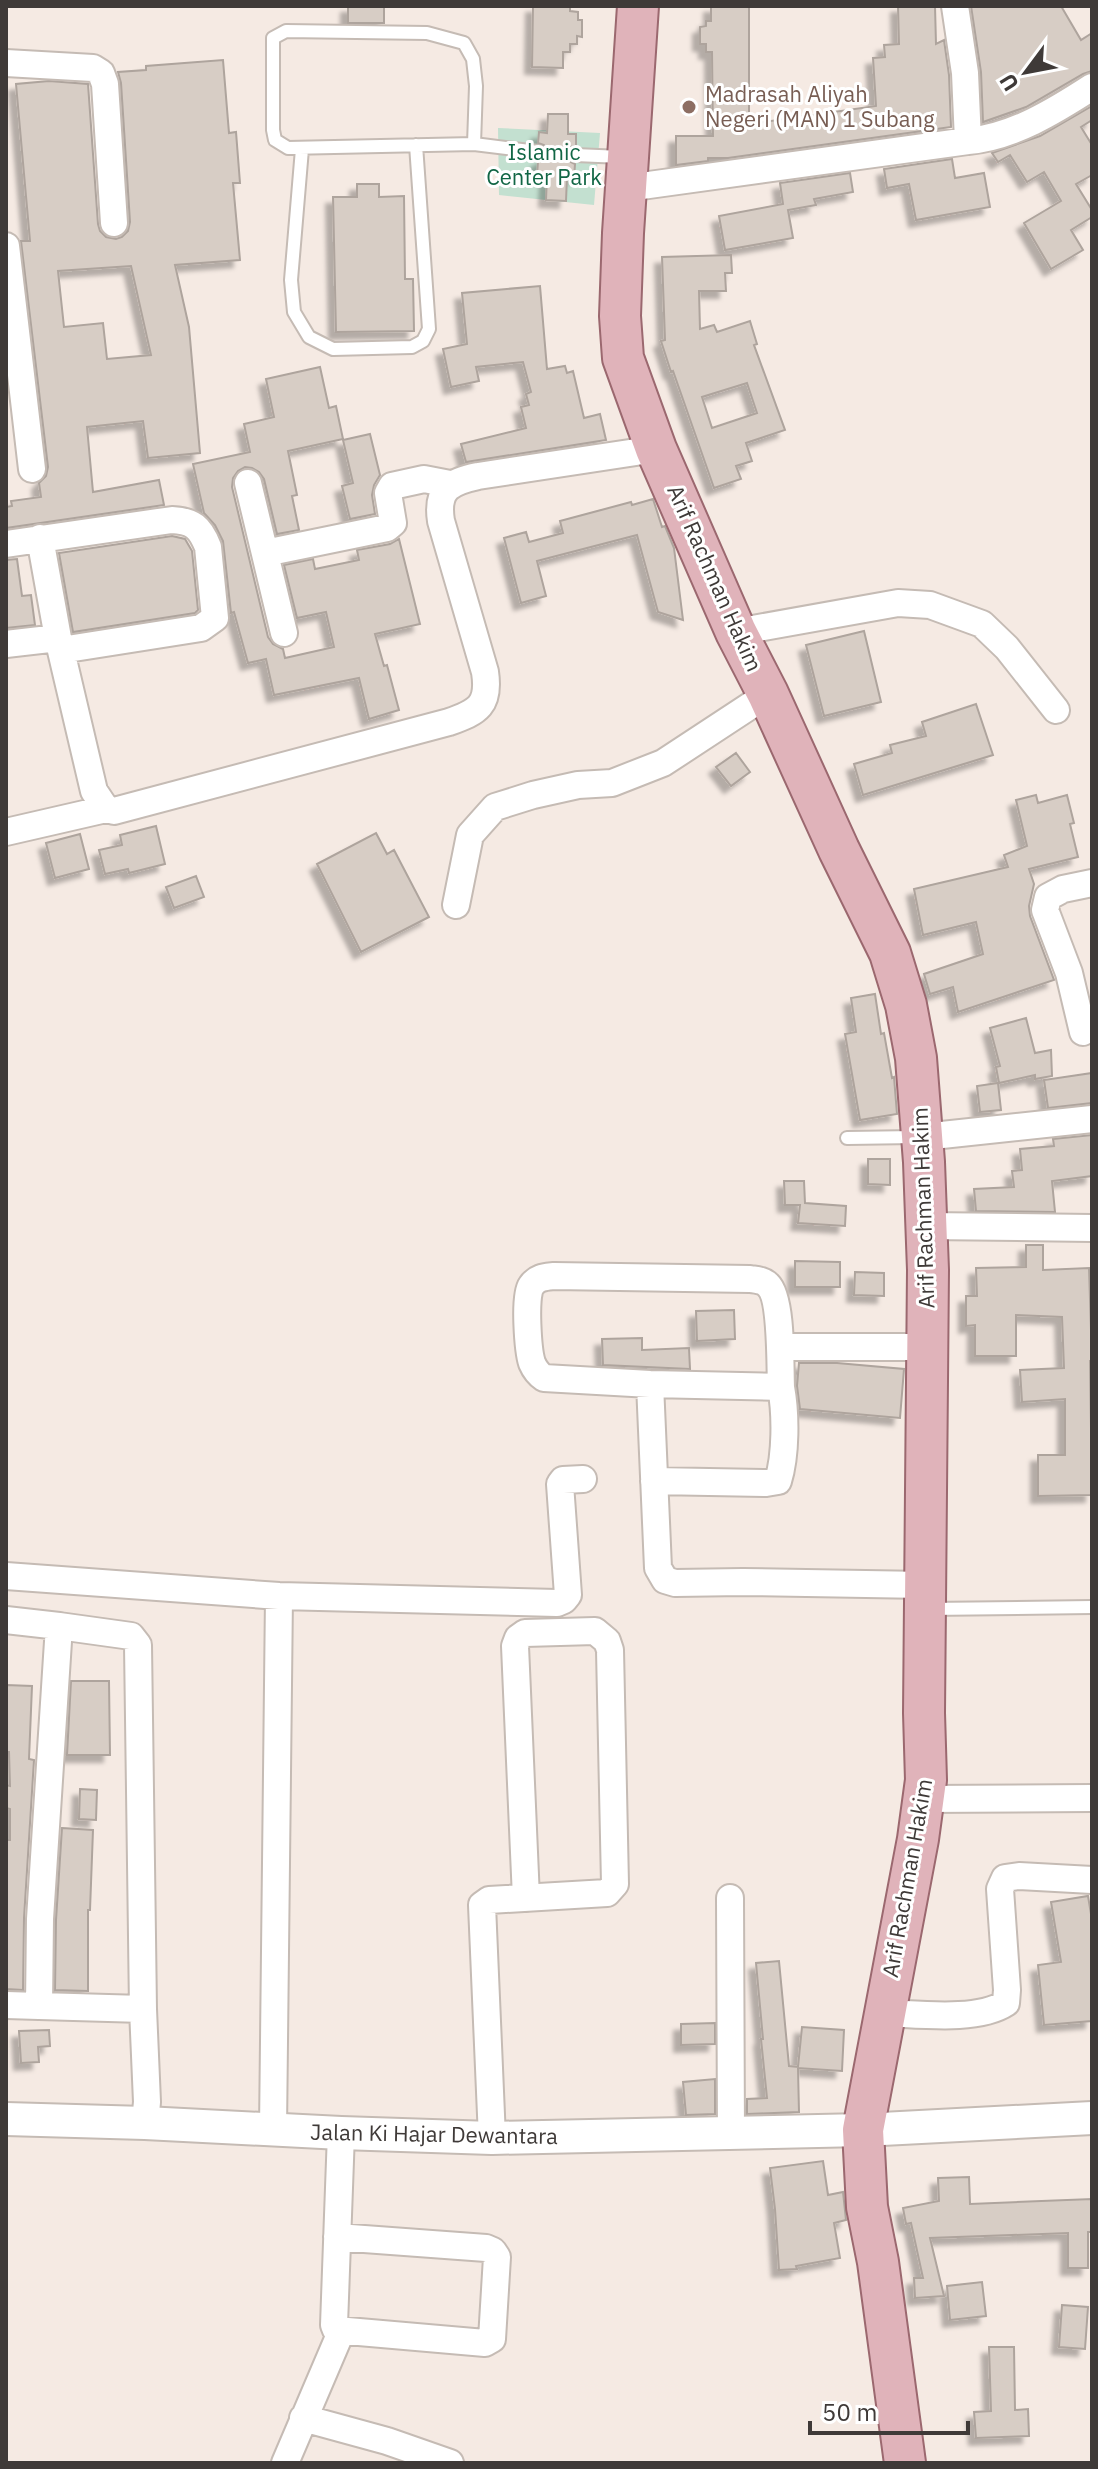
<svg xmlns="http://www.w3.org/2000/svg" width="1098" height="2469" font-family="'IBM Plex Sans',sans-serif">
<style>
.green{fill:#c3e0d0}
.building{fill:#d7cdc5;stroke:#aea49d;stroke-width:2;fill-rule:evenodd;filter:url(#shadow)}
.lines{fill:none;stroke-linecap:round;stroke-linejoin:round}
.service-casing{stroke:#c5bbb4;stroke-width:16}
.minor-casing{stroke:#c5bbb4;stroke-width:30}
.tertiary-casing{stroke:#c5bbb4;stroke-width:36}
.primary-casing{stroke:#9b686f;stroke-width:44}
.service{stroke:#fff;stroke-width:12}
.minor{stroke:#fff;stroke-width:26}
.tertiary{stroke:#fff;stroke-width:32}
.primary{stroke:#e0b3ba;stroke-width:40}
.education-dot{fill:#8d6e63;stroke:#fff;stroke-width:3}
.labels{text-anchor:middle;stroke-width:6;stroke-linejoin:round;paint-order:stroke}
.education-label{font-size:22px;fill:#785e54;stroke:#fff;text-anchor:start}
.park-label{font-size:22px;fill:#116645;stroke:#fff}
.street-label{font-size:22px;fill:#3f3a38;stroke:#fff}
</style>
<defs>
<filter id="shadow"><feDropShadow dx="-7" dy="7" stdDeviation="2" flood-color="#0004"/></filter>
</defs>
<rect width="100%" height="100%" fill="#f5eae3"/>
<path class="green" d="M498 128 600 133 594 205 499 195Z"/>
<path class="building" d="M348 6H384V23H348Z
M533 6H570V11L578 12V20H582V37L577 36V44H570V52H563V68L532 67Z
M711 6H749V124L876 106 873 58 885 57 884 45 899 44 898 6H935L936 44 944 40 949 75 951 127 728 158H708V161L676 165V136H713L712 52H706V44H700V27L706 26V21H711Z
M971 6H1061L1081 40 1092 33V71L1083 74 1026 107 983 122 981 72Z
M223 60 229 133 236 132 240 183H233L240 260 175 265 189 327 200 453 148 458 143 421 87 427 93 492 159 480 164 505 6 528V507L12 506 11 501 41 497 39 483 46 476 48 467 21 241H30L16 84 49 81 88 84 98 224 100 231 106 237 116 239 122 237 128 231 130 222 121 83 118 72 146 70V66ZM131 266 151 355 107 359 103 323 64 327 58 271Z
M1092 106V120L1081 127 1092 145V175L1076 184 1092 210V217L1071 230 1083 250 1051 269 1024 223 1061 201 1044 172 1027 182 1010 155 998 162 992 153 1040 136Z
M548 114H568V134H576V146L570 147 566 154 567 160 575 164 574 178 567 177 566 201 546 200 547 176H537L538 161 545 158 547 152 544 145 538 143 539 132 547 133Z
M952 159 955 178 984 173 990 207 916 220 909 184 887 188 884 169Z
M850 173 853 192 814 199 816 205 788 210 793 238 725 250 719 216 783 204 780 183Z
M357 184H379V197L404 196 405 279H413L414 331 336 332 333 197H357Z
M731 255 732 273H725L726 291H699L700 329 714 325 717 332 750 321 757 344 754 345 785 430 746 443 752 461 736 466 741 479 714 488 673 371 671 372 661 341 665 340 662 257ZM747 383 757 413 712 428 702 397Z
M540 286 547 369 565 366 567 373 573 371 584 418 600 414 606 440 466 462 461 444 526 428 521 407 529 405 526 394 531 392 523 362 476 367 479 381 451 387 443 349 467 344 462 293Z
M320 367 329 408 336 406 343 439 288 451 297 495 292 496 299 530 277 534 264 479 259 472 252 468 245 467 238 471 233 478 232 487 268 637 273 644 283 649 285 658 334 647 326 612 297 618 284 565 313 559 315 569 359 560 357 550 390 544 399 539 420 624 375 634 384 666 387 665 399 710 369 719 359 678 274 695 266 659 248 663 234 612 231 613 223 541 215 525 204 513 193 464 250 452 244 424 274 417 266 379Z
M370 434 380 475 374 485 372 495 375 514 350 519 342 486 353 483 343 440Z
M653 499 662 527 665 526 674 548 683 620 658 612 637 535 537 561 546 596 521 603 504 538 526 532 529 542 563 533 560 521 631 502 632 505Z
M172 536 185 539 192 551 198 610 195 613 73 632 59 553Z
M17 559 22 596 31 595 35 625 6 628V560Z
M864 631 881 702 824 716 806 645Z
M976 704 993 755 863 795 854 764 892 753 890 745 926 736 922 722Z
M736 753 750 772 731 786 716 767Z
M1036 795 1038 803 1067 795 1074 823 1070 824 1078 857 1029 869 1034 884 1029 906 1030 916 1054 980 958 1012 953 987 930 994 924 974 983 954 976 922 923 935 914 889 1008 867 1004 855 1027 846 1016 800Z
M156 826 165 864 129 873 128 869 105 874 99 850 122 845 120 835Z
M376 833 387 854 394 850 429 917 361 952 317 864Z
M80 834 89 869 55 878 46 843Z
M196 876 204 897 174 908 166 887Z
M875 994 881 1034 884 1033 892 1078 894 1077 897 1114 860 1120 845 1034 856 1032 851 998Z
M1026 1018 1035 1053 1051 1050 1052 1076 1035 1079V1075L999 1083 996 1067 1000 1066 990 1028Z
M1092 1073V1103L1048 1108 1044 1080Z
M998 1083 1001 1110 980 1112 977 1086Z
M1092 1135V1176L1052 1181 1055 1212 976 1211 974 1189 1014 1187 1012 1171 1022 1170 1020 1149 1054 1146 1053 1139Z
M868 1159H890V1185L868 1184Z
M784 1181H804L805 1203 846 1206 845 1226 798 1223 800 1205H785Z
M1026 1245H1043V1270L1089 1268 1092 1361H1090L1092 1495 1038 1496V1455H1065V1399L1022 1402 1020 1370 1064 1368 1062 1317 1016 1315V1356H975V1325L966 1326V1296H977L976 1268 1026 1267Z
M795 1261 840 1262V1287H795Z
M855 1272 884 1273V1296L854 1295Z
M734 1310 735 1339 697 1341 696 1311Z
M642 1338V1350L689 1348 690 1369 603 1365 602 1339Z
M799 1363H837L904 1369 900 1418 800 1409 797 1386Z
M71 1681H109L110 1755H67Z
M6 1685 32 1686 29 1759 34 1760 24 1918 23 1990 6 1989V1840H10V1809L6 1808V1785L10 1786 9 1752H6Z
M80 1789 97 1790 96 1820 79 1819Z
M62 1828 93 1830 90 1910H88V1991L55 1990 56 1920Z
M1088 1896 1092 1920V2021L1044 2025 1038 1965 1061 1962 1051 1902Z
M779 1961 789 2066 798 2067 802 2027 844 2030 842 2071 798 2068 799 2112 747 2114V2099L767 2098 761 2039H763L756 1963Z
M715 2023V2044L681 2045V2024Z
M49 2030 50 2046 38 2047 39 2062 21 2063 19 2031Z
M715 2079V2114L686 2115 683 2082Z
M823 2161 828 2195 843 2192 846 2220 834 2223 840 2258 796 2266 797 2269 779 2270 775 2209 770 2168Z
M969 2177 970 2204 1092 2199V2232H1088V2268H1068V2233L930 2238 944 2296 915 2298 914 2278H923L911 2223 906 2224 903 2208 939 2201 938 2178Z
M982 2282 986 2316 950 2320 947 2286Z
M1062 2305 1088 2307 1085 2349 1059 2347Z
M989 2347H1014L1015 2410 1028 2409 1029 2436 976 2438 974 2412 991 2411Z"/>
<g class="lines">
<defs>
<path id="service" d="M474 144 476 86 473 59 464 43 427 33 286 31 273 38V130L275 140 288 148 474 144 538 152
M302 149 291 280 294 312 309 337 333 349 412 347 423 341 429 329 416 145
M575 155 622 157
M847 1138 916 1137
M928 1609 1092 1607"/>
<path id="minor" d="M6 63 93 68 101 73 105 84 114 223
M968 141C1013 137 1055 111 1092 87
M627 188 968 141 965 73 955 6
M6 246 32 469
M248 483 284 633
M40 538 58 638 94 791 106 809 114 811 449 722C478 712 490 705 485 672L441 521C436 489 450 482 478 476L656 449
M6 544 172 520C193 521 200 527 208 547L215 618 201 628 61 650
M265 553 387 528 393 523 388 493 392 486 424 479 450 484
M736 632 898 603 930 605 982 624 1007 648 1056 710
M6 644 58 638
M6 832 106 809
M456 905 470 835 495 807 533 795 578 785 612 783 663 763 768 694
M1083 1032 1069 973 1045 910 1048 897 1063 889 1092 883
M923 1137 1092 1119
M926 1226 1092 1228
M554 1276 750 1279C756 1280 763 1280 768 1285 782 1298 780 1366 781 1387L650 1384 544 1378C538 1374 535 1370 532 1363 528 1351 524 1296 531 1286 537 1277 545 1277 554 1276Z
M780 1347H927
M650 1384 658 1568 665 1580 675 1583 743 1582 925 1585
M654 1481 766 1483 778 1481C786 1455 786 1414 781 1387
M6 1576 279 1596 557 1603 564 1600 568 1595 560 1484 563 1480 583 1479
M6 1620 59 1626 40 1919 39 2006 6 2005
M923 1799 1092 1798
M730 1898 731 2134
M39 2006 143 2009 138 1645 131 1636 59 1626
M143 2009 147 2102 145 2123
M884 2013C918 2014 977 2022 1006 2003L1007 1990 1000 1889 1005 1878 1019 1876 1092 1880
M273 2130 279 1596
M492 2138 482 1905 489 1900 607 1893 615 1884 610 1650 607 1641 595 1631 525 1633 518 1638 515 1646 526 1898
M337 2237 486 2248 493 2251 497 2257 492 2339 485 2343 336 2330 334 2325 341 2133
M303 2418 387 2441 450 2463
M285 2463 341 2332"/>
<path id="tertiary" d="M6 2119 145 2123 341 2133 492 2138 863 2130 1092 2118"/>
<path id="primary" d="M638 6 623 233 620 316 623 358 656 449 736 632 768 694 839 850 890 953 906 1005 916 1058 924 1162 928 1270 924 1713 926 1780 918 1839 863 2130 867 2207 878 2262 905 2463"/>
</defs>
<use href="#service" class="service-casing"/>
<use href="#minor" class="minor-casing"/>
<use href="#tertiary" class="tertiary-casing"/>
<use href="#primary" class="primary-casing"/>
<use href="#service" class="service"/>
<use href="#minor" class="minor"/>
<use href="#tertiary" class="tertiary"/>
<use href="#primary" class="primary"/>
</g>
<circle class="education-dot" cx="689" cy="107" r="8"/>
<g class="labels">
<g class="education-label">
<text x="705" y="102">Madrasah Aliyah<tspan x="705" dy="25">Negeri (MAN) 1 Subang</tspan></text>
</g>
<g class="park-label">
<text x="544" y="160">Islamic<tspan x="544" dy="25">Center Park</tspan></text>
</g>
<g class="street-label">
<text transform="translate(715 578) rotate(66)" y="8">Arif Rachman Hakim</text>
<text transform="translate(923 1208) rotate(-92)" y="8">Arif Rachman Hakim</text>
<text transform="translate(907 1878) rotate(-80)" y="8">Arif Rachman Hakim</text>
<text transform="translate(434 2134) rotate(1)" y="8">Jalan Ki Hajar Dewantara</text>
</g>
</g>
<rect width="1098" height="2469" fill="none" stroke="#3f3a38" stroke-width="16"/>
<g transform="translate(1026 72) rotate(238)" stroke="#ffffff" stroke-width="6" paint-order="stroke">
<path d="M0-6L14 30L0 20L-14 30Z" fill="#3f3a38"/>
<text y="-12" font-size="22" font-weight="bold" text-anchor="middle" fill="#3f3a38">U</text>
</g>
<path d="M810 2421v12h158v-12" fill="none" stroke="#3f3a38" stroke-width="4"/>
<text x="822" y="2421" font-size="24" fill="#3f3a38" stroke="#ffffff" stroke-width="6" paint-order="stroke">50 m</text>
</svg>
